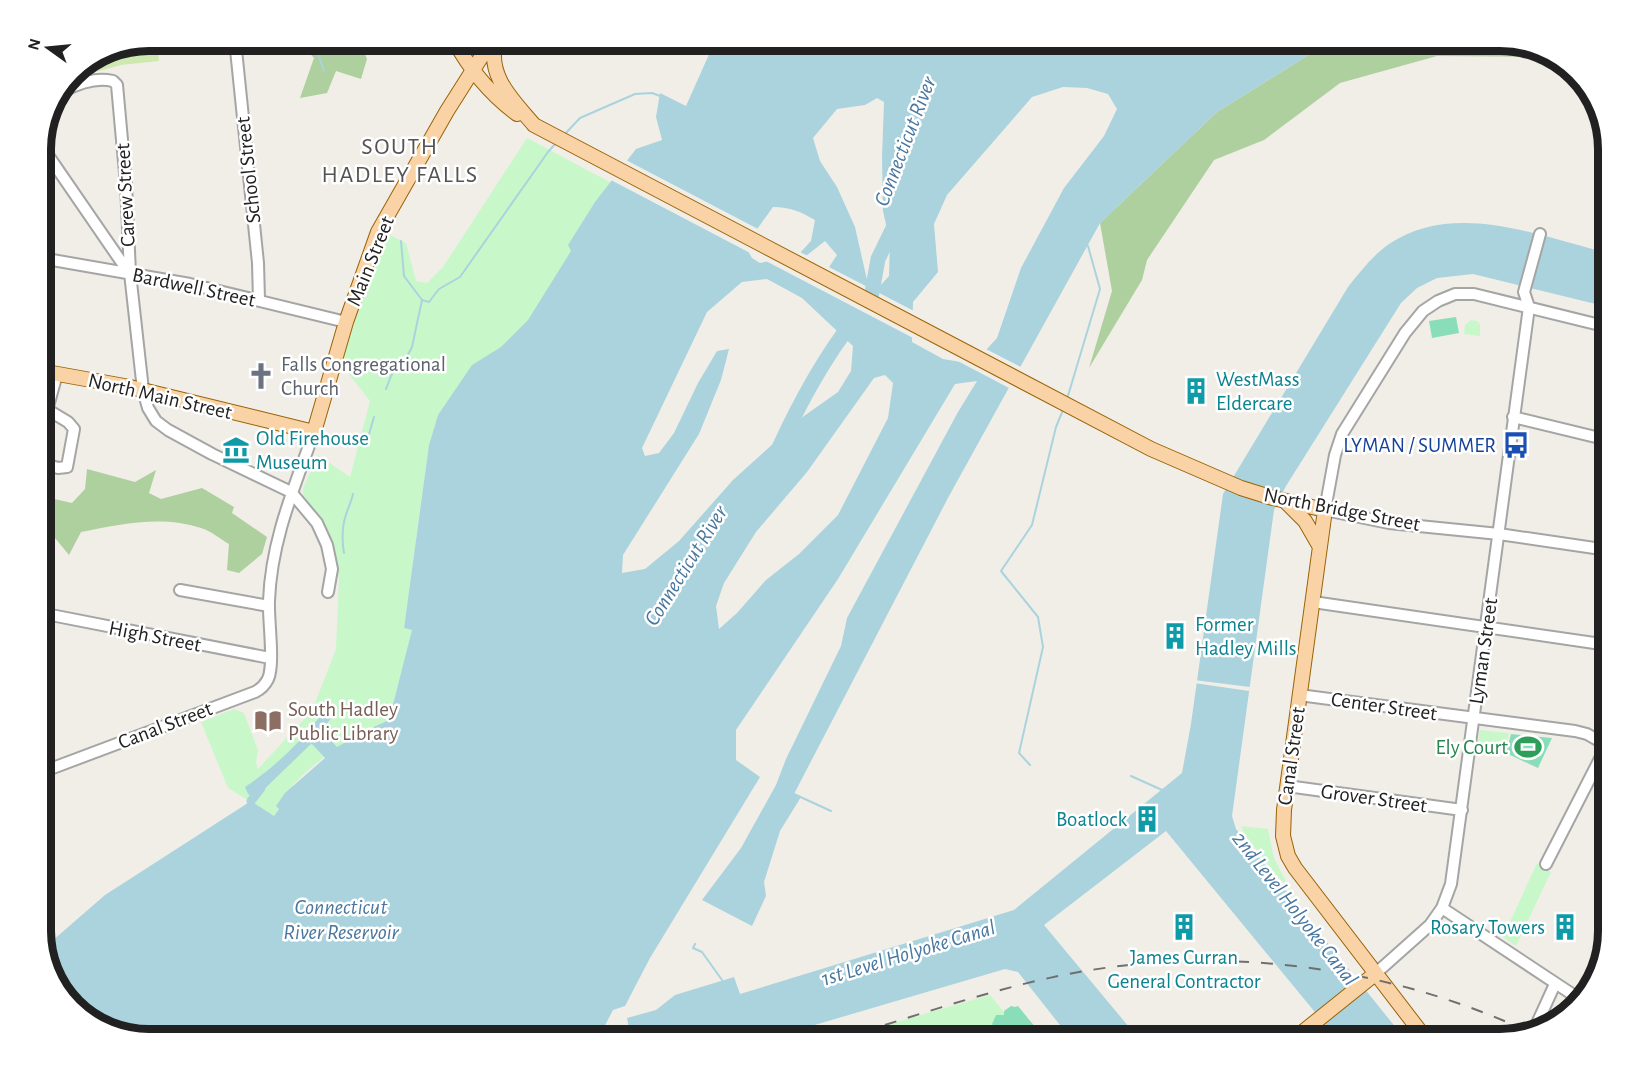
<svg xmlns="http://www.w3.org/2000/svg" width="1649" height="1080" font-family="'Alegreya Sans',sans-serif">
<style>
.grass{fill:#cee9b0}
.forest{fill:#aecf9e}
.park{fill:#c8f8ca}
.pitch{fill:#89ddb9}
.water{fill:#aad3dd;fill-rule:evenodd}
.pier{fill:#f1eee8}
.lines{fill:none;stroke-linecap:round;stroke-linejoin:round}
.stream{stroke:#aad3dd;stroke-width:2}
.canal{stroke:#aad3dd;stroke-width:9}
.river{stroke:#aad3dd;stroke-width:15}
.minor-casing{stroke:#a5a5a5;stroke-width:14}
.major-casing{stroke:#996305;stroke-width:16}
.minor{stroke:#fff;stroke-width:10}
.major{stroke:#f9d2a5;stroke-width:14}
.rail{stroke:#6f6f6f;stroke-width:2;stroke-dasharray:12 12;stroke-linecap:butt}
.labels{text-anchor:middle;stroke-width:5;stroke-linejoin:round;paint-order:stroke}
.street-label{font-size:21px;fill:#212121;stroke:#fff}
.worship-label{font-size:21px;fill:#5b616d;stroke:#fff;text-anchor:start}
.culture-label{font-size:21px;fill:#0d838f;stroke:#fff;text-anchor:start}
.transit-label{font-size:21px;fill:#164399;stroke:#fff;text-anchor:end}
.education-label{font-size:21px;fill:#785e54;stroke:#fff;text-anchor:start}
.leisure-label{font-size:21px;fill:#27864d;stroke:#fff;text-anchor:end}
.water-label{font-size:22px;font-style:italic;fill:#49779f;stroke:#fff}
.quarter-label{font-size:24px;letter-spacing:1.5px;fill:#545454;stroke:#fff}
.rim{fill:none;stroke:#212121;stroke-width:8}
</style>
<rect width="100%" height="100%" fill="#f1eee8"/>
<path class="grass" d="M149 40 157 41 159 61 121 65 69 79 72 72 108 49Z"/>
<path class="forest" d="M304 41H360L367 59 361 79 336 71 327 93 300 98 314 58 305 48Z
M1331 41H1500L1554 57 1437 56 1340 83 1264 140 1214 160 1147 260 1142 280 1089 368 1112 291 1100 223 1217 112Z
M87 469 135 482 156 470 149 493 161 499 202 488 234 507 232 513 267 537 262 554 239 573 227 570 229 544C220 539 211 531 201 528 162 515 120 524 81 532L69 555 41 521V496L72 503 85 489Z"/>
<path class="park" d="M527 138 636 196 605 249 438 415 429 445 404 627 413 629 389 720C351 736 297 770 277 807L280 808 274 816 228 788 201 722 234 709 244 713 258 750 256 762 258 769 307 716 315 703 336 649 339 579 329 536 303 494V488L318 455 350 477 370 401 341 364 384 232 406 243 416 281 427 283 443 267Z
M1471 320 1477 321 1480 324V336L1464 334 1465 325Z
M1480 730 1509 733 1504 754 1478 741Z
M1241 826 1268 829 1274 858 1286 881 1283 883 1245 835Z
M1537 863 1551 872 1516 946 1503 937Z
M990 995 1026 1039H838Z"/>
<path class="pitch" d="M1456 317 1459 333 1432 338 1429 321Z
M1511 734 1552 738 1538 768 1506 753Z
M1011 1006 1015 1007 1018 1006 1040 1033 1033 1039H1004L992 1024 996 1015H1004V1011Z"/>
<path class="water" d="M715 41H1331L1217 112 1100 223 949 496 794 794 801 797 780 831 764 882 766 896 752 926 702 900 741 848 776 785 786 759 841 646 847 618 958 412 977 381 955 384 838 579 736 730V760L760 777 650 958 625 1006 613 1010 600 1035 629 1028 627 1018 656 1010 675 995 734 977 740 994 1014 910 1182 773 1191 724 1223 494 1348 287C1360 272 1373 255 1389 244 1455 200 1539 236 1608 253V307L1473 274 1437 278 1417 288 1401 303 1286 486 1274 510 1232 816 1236 829 1405 1039H1337L1166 831 1044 925 1139 1039H1071L1018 972 1005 969 767 1039H149L89 1021 55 985 44 948 105 895 251 801 274 816 279 809 276 806 285 793 325 758 313 745 311 744 255 798 248 794 245 787C275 767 303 740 324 711L331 715V718L322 731 337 747 365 731 389 720 412 630 404 628 429 445 438 415 472 365 501 347 528 320 571 251 568 245 595 202 636 149 662 140 656 117 660 93 686 106ZM1063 87 1087 88 1108 94 1117 109 1104 136 1064 188 1021 268 997 338 973 364 943 359 912 342 913 302 938 272 934 224 947 195 1032 97ZM877 98 884 102 882 157 883 211 890 242 889 276 879 287 867 280 855 227 837 187 820 161 813 138 837 109 865 105ZM773 207C790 207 801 212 815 220L811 241 798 255 760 263 752 258 745 246ZM825 241 837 255 818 284 801 275 806 256ZM767 279 802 298 853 346 851 371 838 392 804 416 733 480 679 541 645 569 622 573 623 555 699 434 721 380 729 349 717 351 698 383 674 433 659 453 645 456 642 448 707 312 742 282ZM885 375 893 383 888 418 838 515 799 554 766 580 737 613 719 629 716 606 724 583 756 532 807 472 874 378Z"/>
<path class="pier" d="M624 159 760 230 748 247 752 254 609 179Z
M798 251 810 257 804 274 817 281 827 266 916 312 915 339 762 259 797 253Z
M984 348 1021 367 1009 388 950 357 972 361Z
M1194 680 1250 687 1249 691 1194 683Z"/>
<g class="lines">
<path class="stream" d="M313 40 324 71
M564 135 580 118 635 94 652 93 660 96
M401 241 404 276 422 300 429 302 439 289 460 277 548 152 556 143
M386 389 391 376 397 367 403 364 412 347 422 300
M1067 399 1100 289 1088 246
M367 441 374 417
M344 553C342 543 342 528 345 518 347 510 351 503 353 494
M1030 765 1019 753 1043 647 1038 617 1001 571 1032 525 1056 427 1063 410
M1131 776 1162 790
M794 794 831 811
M695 944 693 948 702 952 722 980"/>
<path class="canal" d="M251 801 261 788"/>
<path class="river" d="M869 301 871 298 878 259 897 220
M777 452C798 406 822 360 854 320"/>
<defs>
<path id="minor" d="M235 40 258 263 259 300
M64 91C79 83 95 77 113 81L117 85 126 184 130 273 143 390 148 408 156 421 168 430 212 454 291 492 317 523 327 545 332 569 328 592
M41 145 129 273
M41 258 190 284 346 322
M1608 327 1474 294H1455L1438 301 1423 311 1405 333 1342 434 1335 455 1325 510 1389 523 1499 534 1608 550
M1513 417 1608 440
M41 432 57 374
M41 463 58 468 67 467 74 429 68 422 48 410
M180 590 269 606
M1313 602 1608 645
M41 613 270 658
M1299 695 1575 731 1587 734 1608 746
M41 777 50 769 255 692C261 689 265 685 268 679 275 664 268 620 269 601 271 541 294 488 314 432
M1287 786 1462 810
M1546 864 1608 743
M1442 908 1581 1000
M1375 974 1430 925 1442 908 1451 884 1529 307 1524 292 1540 234
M1534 1030 1555 984"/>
<path id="major" d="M454 40C470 70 490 94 517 114
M496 40C486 76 513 100 534 125L1151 449 1241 488 1273 498 1325 510 1284 810 1283 836 1288 856 1295 868 1426 1039
M41 371 130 387 314 432 346 322 378 232 447 111 492 40
M1286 502 1305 521 1320 547
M1294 1039 1375 974"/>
</defs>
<use href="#minor" class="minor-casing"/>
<use href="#major" class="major-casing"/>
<use href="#minor" class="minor"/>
<use href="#major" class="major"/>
<path class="rail" d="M839 1039C920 1015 1002 985 1085 971 1234 946 1392 968 1529 1032"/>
</g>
<defs>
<symbol id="church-bare" viewBox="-9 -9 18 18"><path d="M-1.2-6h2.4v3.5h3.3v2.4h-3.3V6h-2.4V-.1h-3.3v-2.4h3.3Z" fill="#6b7280" stroke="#fff" stroke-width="2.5" paint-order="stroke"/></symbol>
<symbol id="building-bare" viewBox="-9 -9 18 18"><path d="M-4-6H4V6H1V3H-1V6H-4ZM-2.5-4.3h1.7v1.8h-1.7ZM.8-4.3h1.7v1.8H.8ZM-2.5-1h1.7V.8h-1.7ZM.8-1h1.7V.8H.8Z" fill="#0f9aa8" stroke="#fff" stroke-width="2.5" paint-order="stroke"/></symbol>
<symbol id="bus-bare" viewBox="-9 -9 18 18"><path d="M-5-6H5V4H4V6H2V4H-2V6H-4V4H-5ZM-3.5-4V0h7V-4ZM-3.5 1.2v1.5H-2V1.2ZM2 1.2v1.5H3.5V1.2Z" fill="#1a4fb4" stroke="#fff" stroke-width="2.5" paint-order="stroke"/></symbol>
<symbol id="museum-bare" viewBox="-9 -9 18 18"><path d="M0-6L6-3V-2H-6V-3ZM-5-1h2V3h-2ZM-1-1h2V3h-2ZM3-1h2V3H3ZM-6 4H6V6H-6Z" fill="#0f9aa8" stroke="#fff" stroke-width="2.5" paint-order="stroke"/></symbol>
<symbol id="library-bare" viewBox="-9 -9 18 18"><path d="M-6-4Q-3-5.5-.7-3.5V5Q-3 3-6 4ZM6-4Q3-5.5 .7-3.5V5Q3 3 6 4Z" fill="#8d6e63" stroke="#fff" stroke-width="2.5" paint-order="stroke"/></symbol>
<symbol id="stadium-bare" viewBox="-9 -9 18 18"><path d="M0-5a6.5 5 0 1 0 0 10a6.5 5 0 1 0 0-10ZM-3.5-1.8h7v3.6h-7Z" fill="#2e9e5b" stroke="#fff" stroke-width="2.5" paint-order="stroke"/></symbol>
</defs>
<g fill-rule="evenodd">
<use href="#church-bare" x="242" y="357" width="38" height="38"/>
<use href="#building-bare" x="1177" y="372" width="38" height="38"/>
<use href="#bus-bare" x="1497" y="426" width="38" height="38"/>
<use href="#museum-bare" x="217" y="431" width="38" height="38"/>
<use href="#building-bare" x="1156" y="617" width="38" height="38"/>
<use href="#library-bare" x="249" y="702" width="38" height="38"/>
<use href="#stadium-bare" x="1509" y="728" width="38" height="38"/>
<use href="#building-bare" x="1128" y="800" width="38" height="38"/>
<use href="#building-bare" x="1165" y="908" width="38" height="38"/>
<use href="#building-bare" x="1546" y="908" width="38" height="38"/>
</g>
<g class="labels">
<g class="street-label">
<text transform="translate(248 170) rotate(-96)" y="7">School Street</text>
<text transform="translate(125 195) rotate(-93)" y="7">Carew Street</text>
<text transform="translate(370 261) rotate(-68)" y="7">Main Street</text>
<text transform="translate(194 287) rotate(12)" y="7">Bardwell Street</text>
<text transform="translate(160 396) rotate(13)" y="7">North Main Street</text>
<text transform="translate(1342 509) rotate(11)" y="7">North Bridge Street</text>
<text transform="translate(155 636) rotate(11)" y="7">High Street</text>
<text transform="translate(1483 651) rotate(-82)" y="7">Lyman Street</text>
<text transform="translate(1384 706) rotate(8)" y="7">Center Street</text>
<text transform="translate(165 725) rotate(-21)" y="7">Canal Street</text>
<text transform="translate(1291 756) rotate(-82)" y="7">Canal Street</text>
<text transform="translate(1374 798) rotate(8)" y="7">Grover Street</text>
</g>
<g class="worship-label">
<text x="281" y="371">Falls Congregational<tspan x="281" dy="24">Church</tspan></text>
</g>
<g class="culture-label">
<text x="1216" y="386">WestMass<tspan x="1216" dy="24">Eldercare</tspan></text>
<text x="256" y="445">Old Firehouse<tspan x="256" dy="24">Museum</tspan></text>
<text x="1195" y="631">Former<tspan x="1195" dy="24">Hadley Mills</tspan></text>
<text x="1127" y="826" text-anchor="end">Boatlock</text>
<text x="1545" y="934" text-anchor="end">Rosary Towers</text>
<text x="1184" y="964" text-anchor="middle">James Curran<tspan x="1184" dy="24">General Contractor</tspan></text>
</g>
<g class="transit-label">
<text x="1496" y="452">LYMAN / SUMMER</text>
</g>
<g class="education-label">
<text x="288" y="716">South Hadley<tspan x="288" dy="24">Public Library</tspan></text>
</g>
<g class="leisure-label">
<text x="1508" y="754">Ely Court</text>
</g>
<g class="water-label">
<text transform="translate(904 141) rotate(-69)" y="8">Connecticut River</text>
<text transform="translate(685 565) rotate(-58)" y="8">Connecticut River</text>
<text x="341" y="914">Connecticut<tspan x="341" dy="25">River Reservoir</tspan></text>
<text transform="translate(1296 908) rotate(52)" y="8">2nd Level Holyoke Canal</text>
<text transform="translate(908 952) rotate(-17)" y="8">1st Level Holyoke Canal</text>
</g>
<g class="quarter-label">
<text x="400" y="154">SOUTH<tspan x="400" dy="28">HADLEY FALLS</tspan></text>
</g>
</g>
<path d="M0 0H1649V1080H0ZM149 51H1500A98 98 0 0 1 1598 149V931A98 98 0 0 1 1500 1029H149A98 98 0 0 1 51 931V149A98 98 0 0 1 149 51Z" fill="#fff" fill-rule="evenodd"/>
<path class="rim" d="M149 51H1500A98 98 0 0 1 1598 149V931A98 98 0 0 1 1500 1029H149A98 98 0 0 1 51 931V149A98 98 0 0 1 149 51Z"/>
<g transform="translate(48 48) rotate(285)" stroke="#ffffff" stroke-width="4.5" paint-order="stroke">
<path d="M0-4.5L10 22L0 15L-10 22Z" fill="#212121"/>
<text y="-9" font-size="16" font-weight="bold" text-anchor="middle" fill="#212121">N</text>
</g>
</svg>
